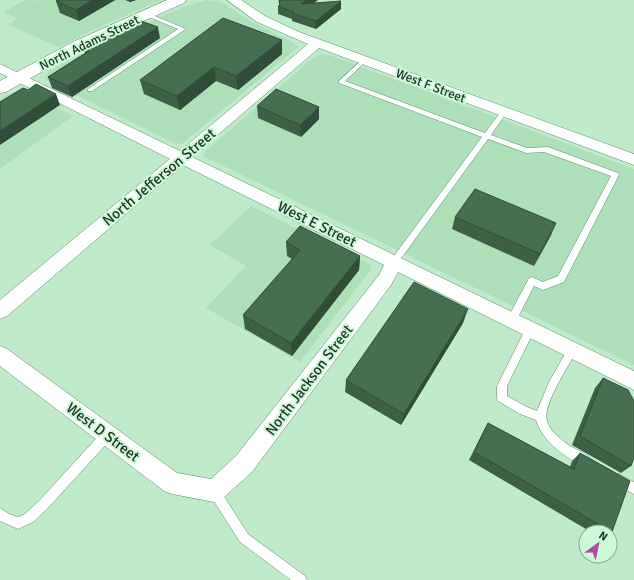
<svg xmlns="http://www.w3.org/2000/svg" width="634" height="580" font-family="Signika,sans-serif">
<style>
.built{fill:#addfb9}
.lines{fill:none;stroke-linecap:round;stroke-linejoin:round}
.lane-casing{stroke:#5f8769;stroke-width:1}
.street-casing{stroke:#5f8769;stroke-width:1}
.secondary-casing{stroke:#5f8769;stroke-width:1}
.lane{fill:#fff;fill-rule:evenodd}
.street{fill:#fff;fill-rule:evenodd}
.secondary{fill:#fff;fill-rule:evenodd}
.wall{fill:#3c5f46}
.shaded-wall{fill:#314d39}
.building{fill:#466e51;stroke:#314d39}
.labels{text-anchor:middle;stroke-width:4;stroke-linejoin:round;paint-order:stroke}
.far-street-label{font-size:13px;fill:#233427;stroke:#ccf9d6}
.street-label{font-size:15px;fill:#233427;stroke:#ccf9d6}
</style>
<rect width="100%" height="100%" fill="#bfebc9"/>
<path class="built" d="M26 0 35 1 37 0H162L101 26 59 47 9 25 17 18 3 12Z
M206 0 221 2 252 22 292 42 298 47 182 144 174 143 46 80V76L49 71 110 39 181 8Z
M322 54 332 56 634 169V365L203 156 207 150 314 57Z
M19 91 25 92 73 116 0 169V99L10 93Z
M251 206 365 262 369 264 371 269 300 362 206 308 246 266 210 245Z"/>
<g class="lines">
<defs>
<path id="lane" d="M144 13H148L186 29 92 91H88V89L178 29 144 15Z
M364 58 367 60 366 61 345 81 485 133 502 110H506L507 112 491 135 527 148 548 147 618 173 619 175 564 282 543 290 534 286 515 323 512 324 509 323 507 320 529 278 532 277 543 282 558 276 611 176 544 152 526 153 488 139 397 264H391L390 262 391 260 482 137 339 83V81Z
M530 325 533 326 535 329 507 386V396L527 407 537 411 549 382 569 347 572 346 575 347 577 350C569 366 542 405 547 421 550 432 562 440 570 446 577 450 589 454 592 462L591 466 587 467C566 459 543 442 536 420L520 414 498 401 497 398V386L527 326Z
M107 430 111 431 112 435 111 439 47 509 33 522 18 529 0 521V508L9 514 18 517 25 514 39 501 103 431Z
M619 474 634 482V494L615 484 613 480 615 476Z
M214 485 218 487 248 534 305 576 307 580H291L240 542 210 495 208 491 210 487Z"/>
<path id="street" d="M227 0H241L265 16 299 32 634 154V165L319 48 192 157 634 371V390L398 272 391 285 252 472 222 499 214 502 172 494 164 491 0 366V346L7 349 177 473 211 479 236 456 379 275 384 265 183 165 7 316 0 319V300L170 159 0 73V64L180 151 308 44 257 22Z"/>
<path id="secondary" d="M167 0H186L184 3 85 47 6 92 0 93V81L75 41Z"/>
</defs>
<use href="#lane" class="lane-casing"/>
<use href="#street" class="street-casing"/>
<use href="#secondary" class="secondary-casing"/>
<use href="#lane" class="lane"/>
<use href="#street" class="street"/>
<use href="#secondary" class="secondary"/>
</g>
<path class="wall" d="M115 0 79 21 60 13 56 1Z
M125 0H136L130 2Z
M279 0H318L313 3 341 9 316 29 292 21V19L278 14V6H280Z
M106 37 160 38 72 97 52 88 48 77 85 53 84 48Z
M282 40V54L238 90 216 81 180 110 144 94 140 80Z
M257 106 319 119 301 137 258 118Z
M455 217 551 235 534 266 452 229Z
M286 242 360 256 359 270 292 356 245 329 243 315 292 259 287 256Z
M463 323 401 425 345 392 346 380Z
M603 378 631 466 621 473 572 445 595 388Z
M488 423 570 467 572 461 580 453 612 532 610 533V532H591L469 460 483 432Z"/>
<path class="shaded-wall" d="M92 0H115L79 21 76 10Z
M129 0H136L130 2Z
M307 0H318L302 12 301 4Z
M341 1V9L316 29V21Z
M158 27 160 38 72 97 68 86Z
M282 40V54L238 90 236 76Z
M214 67 216 81 180 110 177 96Z
M56 94 60 105 0 145V131Z
M319 107V119L301 137 300 125Z
M556 223 551 235 534 266 540 254Z
M360 256 359 270 292 356 291 343Z
M468 309 463 323 401 425 404 414Z"/>
<path class="building" d="M59 0H92L76 10 56 1Z
M279 0H307L301 4 341 1 316 21 292 13 294 12 278 6H280Z
M223 18 282 40 236 76 214 67 177 96 140 80Z
M138 20 158 27 68 86 48 77 89 51 84 48 104 36 106 37 123 26 126 28Z
M36 84 56 94 0 131V102L23 88 28 90Z
M276 89 319 107 300 125 257 106Z
M475 189 556 223 540 254 455 217Z
M300 226 360 256 291 343 243 315 300 250 286 242Z
M414 282 468 309 404 414 346 380Z
M603 378 628 390 634 401V457L631 466 580 436Z
M488 423 574 469 580 453 630 481 612 532 474 452Z"/>
<g class="labels">
<g class="far-street-label">
<text transform="translate(89 42) rotate(-26)" y="5">North Adams Street</text>
<text transform="translate(431 85) rotate(21)" y="5">West F Street</text>
</g>
<g class="street-label">
<text transform="translate(159 177) rotate(-40)" y="5">North Jefferson Street</text>
<text transform="translate(317 224) rotate(26)" y="5">West E Street</text>
<text transform="translate(309 380) rotate(-53)" y="5">North Jackson Street</text>
<text transform="translate(103 432) rotate(37)" y="5">West D Street</text>
</g>
</g>
<g transform="translate(598 544) rotate(33)"><circle r="19" fill="#ccf9d6" stroke="#88aa90"/>
<path d="M0-3L7 15L0 10L-7 15Z" fill="#b54aaa"/>
<text y="-6" font-size="11" font-weight="bold" text-anchor="middle" fill="#233427">N</text>
</g>
</svg>
